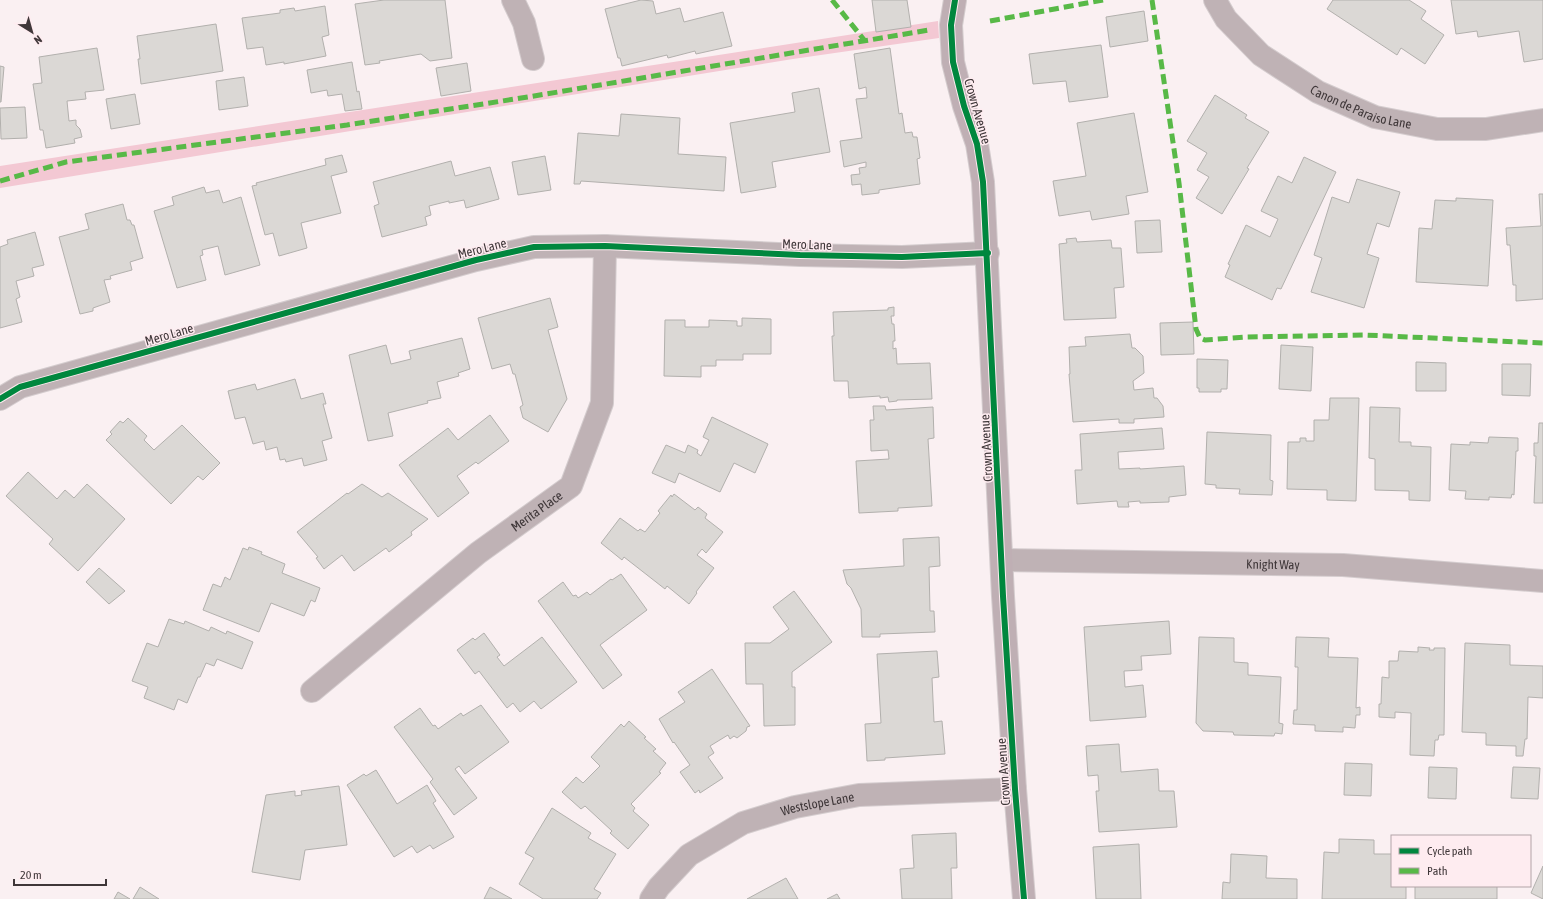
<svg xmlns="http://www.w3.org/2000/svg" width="1543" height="899" font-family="'Asap Condensed',sans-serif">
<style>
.green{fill:#f3c8d3}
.building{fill:#dbd8d5;stroke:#b2b0ad}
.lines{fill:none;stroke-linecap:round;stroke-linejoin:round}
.street-casing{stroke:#d4ccce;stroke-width:24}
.secondary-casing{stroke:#d4ccce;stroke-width:24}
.street{stroke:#bfb2b5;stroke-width:22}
.secondary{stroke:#bfafb4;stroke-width:22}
.quiet{stroke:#58b947;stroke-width:5;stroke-dasharray:10 5;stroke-linecap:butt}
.cycleway-casing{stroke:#feecf0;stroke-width:8}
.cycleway{stroke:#00873e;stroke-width:6}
.labels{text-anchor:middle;stroke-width:3;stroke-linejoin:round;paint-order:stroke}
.street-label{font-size:13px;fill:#3f3739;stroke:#feecf0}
</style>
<rect width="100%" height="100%" fill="#faf0f2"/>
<path class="green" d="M938 21 939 38 793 59 0 188V166Z"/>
<path class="building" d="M384 0H445L452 58 430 61 421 54 379 61 380 63 365 65 355 4Z
M641 0 653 1 656 14 680 8 684 22 723 12 732 46 696 54 695 51 668 58 667 55 622 66 620 58H618L605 9Z
M872 0H907L911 27 876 32Z
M1333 0H1409L1426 11 1421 19 1444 35 1425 64 1401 48 1397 55 1327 9Z
M1451 0H1543V59L1524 62 1519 31 1478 37 1477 31 1456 34Z
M325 6 329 35 322 37 326 56 284 64V62L266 65 263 47 247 49 242 18 280 13V10L294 8 295 11Z
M1144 11 1148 41 1110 47 1106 17Z
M216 24 223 71 141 84 138 59H140L137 36Z
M1101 45 1108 97 1069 102 1066 81 1033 84 1029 54Z
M97 48 104 90 85 92 86 99 67 101 69 121 76 120V125L80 129 82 137 74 139 75 143 46 148 43 130H40L33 84 42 83 39 57Z
M890 48 899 114 902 113 905 133 912 132 913 137H917L920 158 917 159 920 184 879 190V193L862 195 861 184 852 185 851 175 860 174 859 168 866 167V162L844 167 840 141 862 138 856 99 867 98 866 87 859 89 854 54Z
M352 62 357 92 359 91 362 109 345 111 342 94 328 96 327 90 311 93 307 70Z
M467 63 471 91 441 96 436 68Z
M0 66 4 67 1 102H0Z
M244 77 248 106 219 110 216 81Z
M819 88 830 152 772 162 776 187 741 193 730 123 795 112 792 93Z
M135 94 140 124 111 129 106 99Z
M1215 95 1247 115 1245 118 1269 132 1247 168 1249 169 1222 214 1196 198 1209 177 1197 170 1207 153 1187 141Z
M25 107 27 138 1 139 0 108Z
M1134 113 1148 192 1126 196 1129 214 1092 220 1090 211 1059 216 1053 181 1086 176 1077 123Z
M621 114 680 118 678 154 726 157 724 191 581 181 580 184H574L578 133 619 136Z
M342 155 347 172 331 176 341 213 301 223 307 248 279 256 273 233 265 235 252 186 257 185 256 183 326 165 325 159Z
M545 156 551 190 518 195 512 162Z
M1304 157 1336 172 1281 289 1277 288 1272 300 1225 277 1230 265 1228 264 1246 225 1270 237 1278 219 1261 211 1278 176 1292 183Z
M451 161 455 176 490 167 499 199 466 208 464 200 449 203V201L429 206 431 215 425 217 427 225 382 237 374 206 379 204 373 182Z
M1357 179 1400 192 1389 227 1377 223 1367 254 1379 258 1364 308 1311 292 1322 258 1314 255 1332 197 1349 203Z
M204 187 206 193 219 190 223 203 241 197 260 265 225 275 218 246 202 250 203 255 200 256 206 280 177 288 154 211 174 205 172 197Z
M1539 194H1543V299L1516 301V285H1513L1510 245H1507L1506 228 1541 226Z
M1456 198 1493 200 1488 286 1416 282 1419 228 1432 229 1435 200 1456 201Z
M123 204 127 220H130L132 225H134L143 258 130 262 132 270 110 276 111 279 104 280 110 302 93 308V311L80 314 59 237 89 229 85 214Z
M1160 220 1162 252 1137 253 1135 221Z
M35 232 44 265 32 268 34 276 16 281 20 297 16 299 22 322 0 328V247L8 244 7 240Z
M1076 238 1077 242 1111 240 1112 248H1121L1124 287 1114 288 1116 318 1064 320 1059 244 1067 243 1066 239Z
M550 298 558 327 548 330 567 399 548 432 523 418 520 407 523 405 515 374H513L510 364 492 369 478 318Z
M894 307V316H891L892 324H894L895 341H893V349L896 348 897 364 930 363 932 399 897 400V401L889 402 888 397 880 398V396L849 398 848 381H834L832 336H834L833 312 888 310V308Z
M742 318 771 319V354H743V360H716V366H701V377L664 376 665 320H685V327H709V320L737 321V326H742Z
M1193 322 1194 354 1161 355 1160 323Z
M1130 334 1132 348H1135L1143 356 1144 373 1133 381 1134 390 1153 388 1154 398H1157L1163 406 1164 417 1134 419V423H1119V419L1073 422 1069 374H1070L1069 347 1086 346 1085 337Z
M462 338 470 369 458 373 459 376 437 382 441 398 427 401 428 403 388 413 393 436 368 441 349 355 386 345 391 364 411 359 409 351Z
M1281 345 1313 347 1311 391 1279 389Z
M1197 359 1228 360 1227 389H1221V392H1199V388H1197Z
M1416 362 1446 363V391H1416Z
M1502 364H1531L1530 396 1502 395Z
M295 379 301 399 323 393 326 404H323L332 438 322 441 327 460 304 466 302 458 286 462 285 459 280 460 277 447 266 450 264 441 253 444 245 417 235 419 228 391 255 384 257 390Z
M1330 398H1359L1356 501 1327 500V490L1287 489 1288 442H1300V438H1306V441H1314V420H1329Z
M873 406H885L886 410 933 407 934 438 928 439 932 506 898 508V511L859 513 856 461 889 459 888 450 871 451 870 420H874Z
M1370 407 1400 408 1399 442H1411V446L1431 447 1430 501 1409 500V491L1375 490V459L1369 458Z
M490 415 509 441 478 464 476 462 457 476 469 493 438 517 399 465 448 428 458 440Z
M712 417 768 444 755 473 734 463 720 492 679 473 675 483 652 473 666 445 685 453 688 445 698 450 697 453 701 456 709 440 703 437Z
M128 418 147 436 144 440 154 450 182 425 220 463 203 480 198 476 171 504 106 440 112 434 110 432 120 421 123 423Z
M1539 423H1543V503H1534L1536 456H1534V443H1538Z
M1162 428 1164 449 1118 452 1119 469 1140 468V469L1184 466 1186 495 1169 497V502L1140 503V501L1128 502 1129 507H1118L1117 501 1077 504 1075 470H1082L1080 434Z
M1207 432 1271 435 1270 480 1273 481 1272 495 1239 494 1240 489 1216 488V485L1205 484Z
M1489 437 1518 438V451H1516L1514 495 1512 494 1511 498 1489 497V500L1465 499 1466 491 1449 490 1451 444 1470 445V442L1488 443Z
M28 472 57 499 65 490 74 498 87 484 125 519 78 571 49 544 53 539 6 496Z
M362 484 382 497 388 493 428 519 411 532 412 535 389 552 386 548 354 571 342 555 324 569 316 558 318 557 297 532 347 493 348 494Z
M674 494 695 510 698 507 707 514 705 518 723 532 706 553 702 549 697 555 714 568 696 592 697 593 689 604 667 586 665 589 624 557 622 560 601 543 620 518 638 531 640 529 645 532 660 513 658 511 671 495 672 497Z
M939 537 940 566 929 567 930 611H934L935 632 880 634V637H862L861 609 851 588 847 584 843 570 904 566 903 539Z
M249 547 262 552 261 554 285 564 282 573 320 588 315 602 311 600 304 616 271 603 259 632 203 610 213 584 221 587 225 577 230 580 243 548 248 550Z
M99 568 125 591 109 604 86 582Z
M621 574 647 610 600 645 622 675 603 689 538 601 563 582 573 596 576 595 578 598 587 592 590 595 611 579 612 580Z
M794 591 832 642 792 672V687H795V725L764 726 763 684H746L745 643H770L789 629 773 607Z
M169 619 184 624 185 621 209 631 211 627 226 634 227 631 253 642 242 669 217 659 214 666 206 663 200 677H198L187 703 178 699 174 710 144 698 148 687 132 681 147 643 158 647Z
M1169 621 1171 654 1141 656 1142 670 1124 671 1125 687 1143 685 1146 717 1090 721 1084 627Z
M484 633 500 655 497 657 504 666 542 637 577 682 541 709 534 701 520 712 513 703 507 708 479 671 475 674 457 650 473 638 475 640Z
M1199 637 1234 638V662L1248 663V675L1281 677 1279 723 1283 724 1282 734 1275 733 1274 736 1234 735 1233 732 1203 731 1196 723Z
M1296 637 1329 638 1328 657 1358 658 1356 708 1360 707V715H1356L1355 728 1343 727V732L1315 731V725L1293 724 1294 710H1297L1298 667H1295Z
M1465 643 1510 645V665L1543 666V698L1528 697 1527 739H1525L1523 756H1516V746L1486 745V733L1462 732Z
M1418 647 1430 648 1429 650H1434V648H1445L1444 735H1439L1438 740H1435L1434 756 1410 755 1411 713 1395 712V718L1379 717V704H1381L1382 677 1389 678V661H1398L1399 651 1418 652Z
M937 651 939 677 932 678 934 722 942 721 945 754 885 758V760L867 761 865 724 881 723 877 654Z
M712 669 750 726 747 727 746 731 737 738 734 736 730 739 728 735 710 746 714 753 708 757 723 778 700 793 699 790 695 793 680 772 690 765 674 742 673 743 659 719 685 702 678 692Z
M481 705 509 742 465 774 459 766 455 769 477 798 454 815 430 782 433 779 394 727 420 708 433 726 435 725 438 729 461 713 463 716Z
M629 721 646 737 644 738 656 749 653 751 666 763 659 772 661 773 631 804 635 808 633 811 649 825 628 849 610 833 612 831 585 806 581 809 562 792 576 777 583 783 600 766 591 757 621 724 624 727Z
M1119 744 1121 772 1158 769 1159 791H1174L1177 827 1099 832 1096 791H1099L1098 775 1088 776 1086 746Z
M1345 763 1372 764 1371 796 1344 795Z
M1429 767 1457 768 1456 799 1428 798Z
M1513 767 1540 768 1538 799 1511 798Z
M376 770 397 804 427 785 436 801 433 803 454 837 433 849 430 845 417 853 412 846 394 857 347 785 364 774 366 776Z
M339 786 347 845 305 850 300 880 252 872 266 795 295 791V796L302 795 301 791Z
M552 808 591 833 588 838 616 854 594 889 601 893 597 899H543L519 884 534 858 525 853Z
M956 833 957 868H951L952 899H902L900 869 914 868 912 835Z
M1339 839 1374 840V854H1392V886H1406V899H1322L1324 852 1339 853Z
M1139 844 1141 899H1096L1093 847Z
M1231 854 1267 856 1266 878 1297 879V899H1222L1223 882 1230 883Z
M1543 866V899L1531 893Z
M786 878 798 899H747Z
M1415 886H1497V899H1415Z
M140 887 159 899H133Z
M490 887 512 899H484Z
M118 892 130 899H114Z
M837 894 840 899H827Z"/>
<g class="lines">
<defs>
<g id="street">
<path d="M513 0 524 23 533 59"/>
<path id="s1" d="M1215 0 1226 19 1261 55 1318 92 1375 117 1437 129H1486L1543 120"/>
<path d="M0 399 20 387 476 260 534 247 605 246 800 255 902 257 988 253"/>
<path id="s2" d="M1002 560 1343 565 1543 581"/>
<path id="s3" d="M312 691 478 553 571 486 602 403 605 246"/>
<path id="s4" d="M651 899 659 887 689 855 743 823 795 807 859 795 1015 789"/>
</g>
<path id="secondary" d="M955 0 951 25 953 62 964 106 977 144 983 182 1003 596 1015 789 1024 899"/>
</defs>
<use href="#street" class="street-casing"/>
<use href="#secondary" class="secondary-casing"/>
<use href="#street" class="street"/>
<use href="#secondary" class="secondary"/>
<path class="quiet" d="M832 0 865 41
M1152 0 1179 183 1196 329 1200 338 1205 340 1247 337 1364 335 1543 343
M990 21 1103 0
M0 181 66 162 347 125 528 97 929 30"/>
<defs>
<path id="cycleway" d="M955 0 951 25 953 62 964 106 977 144 983 182 1003 596 1015 789 1024 899
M0 399 20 387 476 260 534 247 605 246 800 255 902 257 988 253"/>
</defs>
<use href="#cycleway" class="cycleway-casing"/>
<use href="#cycleway" class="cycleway"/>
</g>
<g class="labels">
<g class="street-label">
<text dy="5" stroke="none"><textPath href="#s1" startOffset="186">Canon de Paraiso Lane</textPath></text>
<text transform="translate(978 111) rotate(74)" y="5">Crown Avenue</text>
<text transform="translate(807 244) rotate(2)" y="5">Mero Lane</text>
<text transform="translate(482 248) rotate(-14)" y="5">Mero Lane</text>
<text transform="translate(169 334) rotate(-16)" y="5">Mero Lane</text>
<text transform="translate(986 448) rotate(-93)" y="5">Crown Avenue</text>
<text dy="5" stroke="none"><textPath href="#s3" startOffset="288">Merita Place</textPath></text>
<text dy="5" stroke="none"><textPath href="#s2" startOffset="271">Knight Way</textPath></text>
<text transform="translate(1003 772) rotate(-94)" y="5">Crown Avenue</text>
<text dy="5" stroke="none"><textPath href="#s4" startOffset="198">Westslope Lane</textPath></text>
</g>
</g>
<rect x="1391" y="835" width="140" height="52" fill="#feecf0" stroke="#b2a4a7"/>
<rect x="1399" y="848" width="20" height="6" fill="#00873e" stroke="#b2a4a7"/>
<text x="1427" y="855" font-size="12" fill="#3f3739">Cycle path</text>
<rect x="1399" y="868" width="20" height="6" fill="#58b947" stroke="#b2a4a7"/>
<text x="1427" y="875" font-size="12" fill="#3f3739">Path</text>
<g transform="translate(32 32) rotate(143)" stroke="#feecf0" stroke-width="3" paint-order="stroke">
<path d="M0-3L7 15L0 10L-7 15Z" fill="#3f3739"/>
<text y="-6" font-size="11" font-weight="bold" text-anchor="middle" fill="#3f3739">N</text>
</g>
<path d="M14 879v6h92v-6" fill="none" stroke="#3f3739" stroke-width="2"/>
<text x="20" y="879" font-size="12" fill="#3f3739" stroke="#feecf0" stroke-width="3" paint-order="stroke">20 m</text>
</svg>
